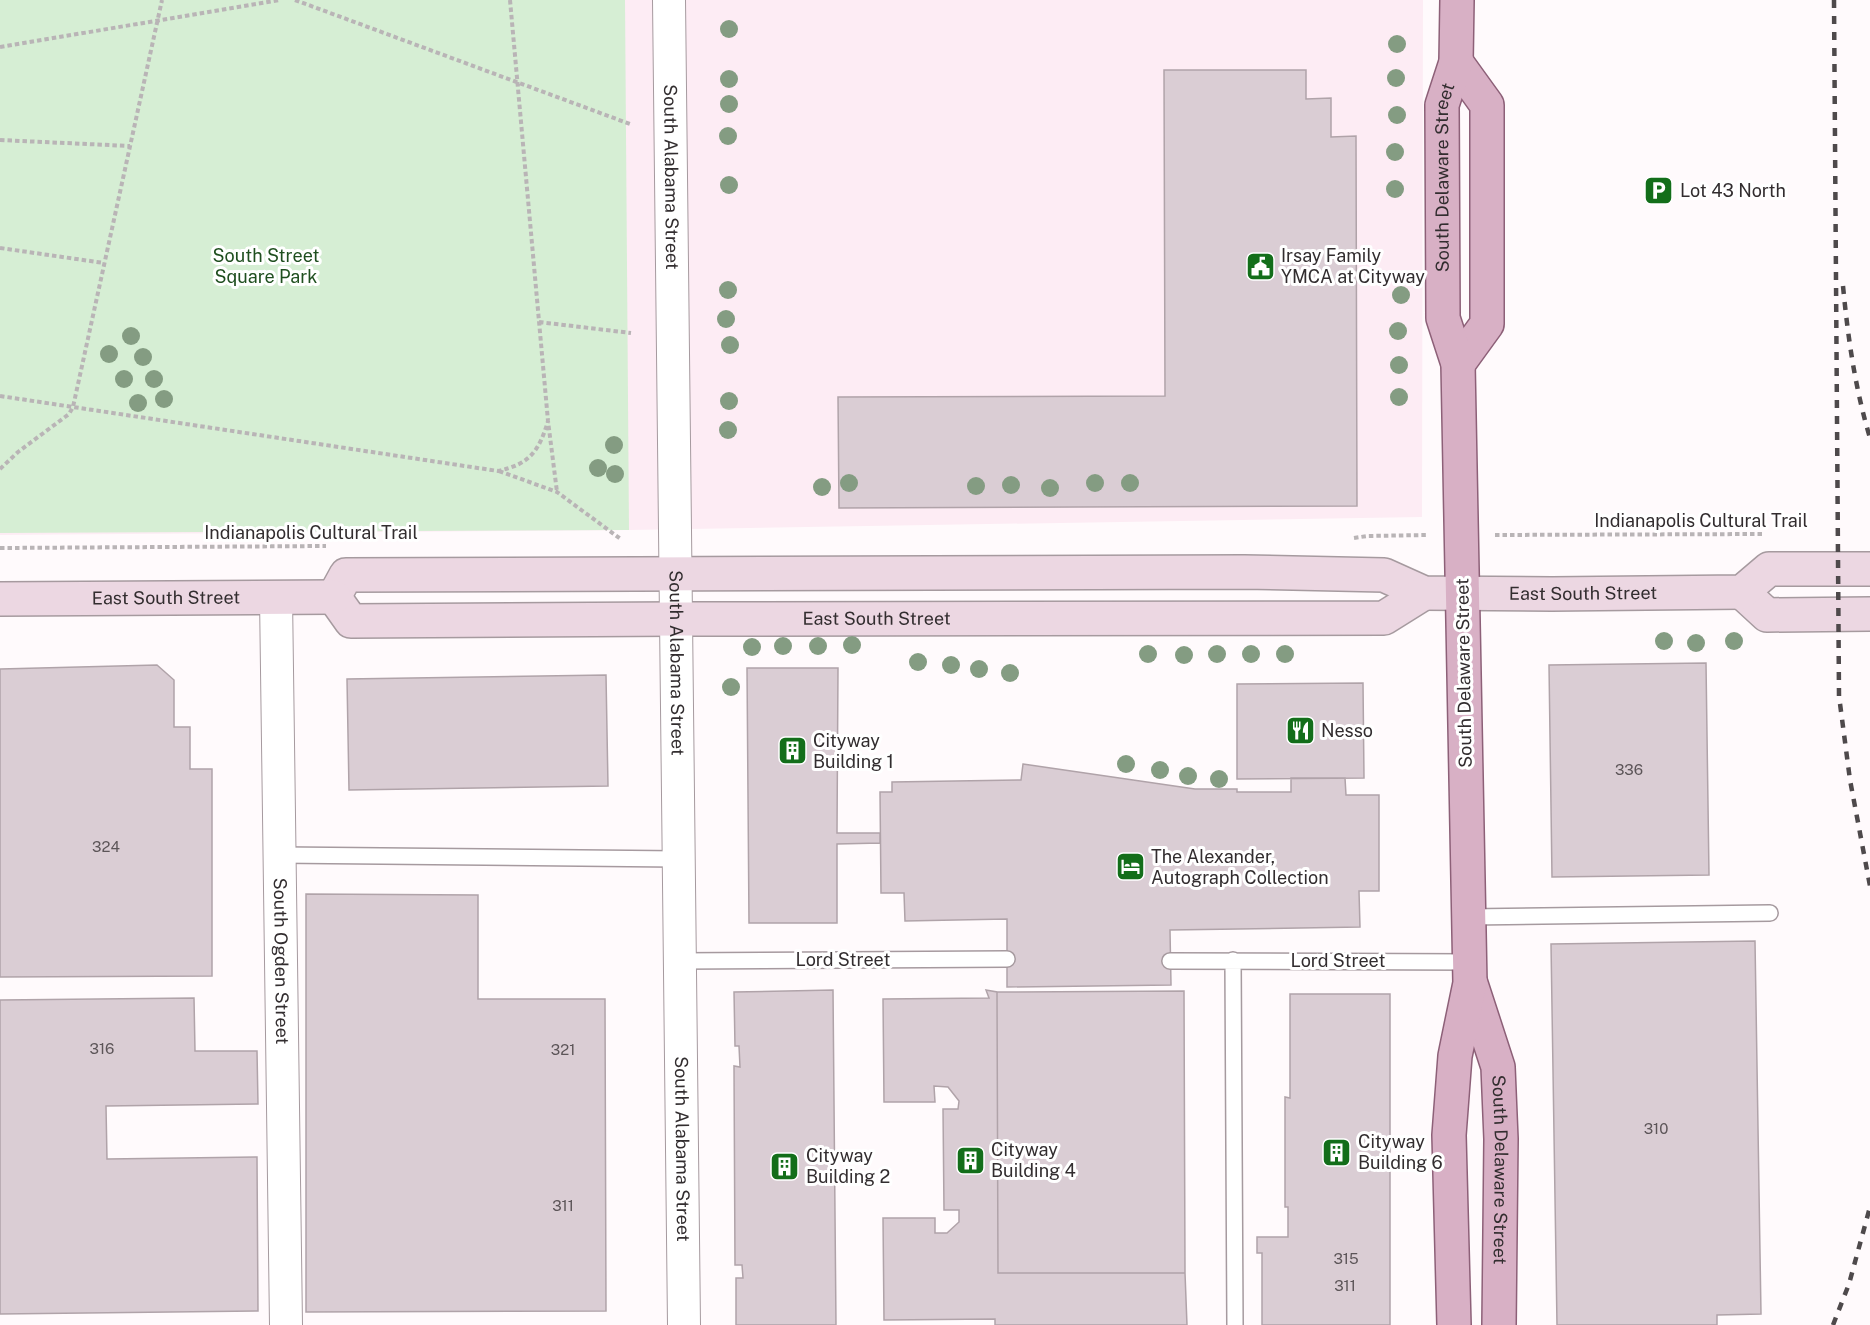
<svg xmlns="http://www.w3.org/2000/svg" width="1870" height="1325" font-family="'Public Sans',sans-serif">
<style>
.built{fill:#fdecf4}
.green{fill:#d6eed4}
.building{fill:#dacdd4;stroke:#b0a3a9;stroke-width:1.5}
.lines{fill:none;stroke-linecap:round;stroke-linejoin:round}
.service-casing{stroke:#a69a9f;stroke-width:18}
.minor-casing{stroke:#a69a9f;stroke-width:34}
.secondary-casing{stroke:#a69a9f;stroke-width:36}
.primary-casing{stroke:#8d6078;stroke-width:36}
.path{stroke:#b9b4b6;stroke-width:4;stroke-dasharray:4.5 3;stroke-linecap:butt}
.service{stroke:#fff;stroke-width:15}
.minor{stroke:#fff;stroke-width:32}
.secondary{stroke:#ecd7e2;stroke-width:33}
.primary{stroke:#d8b0c5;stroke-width:33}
.rail{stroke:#4e494b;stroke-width:4.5;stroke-dasharray:8 8;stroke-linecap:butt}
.tree{fill:#849c82}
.labels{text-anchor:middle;stroke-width:6;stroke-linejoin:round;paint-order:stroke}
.number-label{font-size:15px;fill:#5c5558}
.street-label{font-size:18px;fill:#322d2f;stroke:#fff}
.poi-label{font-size:18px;fill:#322d2f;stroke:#fff;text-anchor:start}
.park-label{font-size:18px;fill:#1f4f1f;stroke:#fff}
</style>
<rect width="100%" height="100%" fill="#fffafc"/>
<path class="built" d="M0 0H1423L1422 517 629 530 0 535Z"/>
<path class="green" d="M0 0H625L629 530 0 533Z"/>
<path class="building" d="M1164 70H1306V99L1331 98V137L1356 136 1357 506 839 508 838 397 1165 396Z
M1706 663 1709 875 1552 877 1549 665Z
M157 665 174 680V727H190V769H212V976L0 977V669Z
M747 668H838L837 833H880V843L837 844V923H749Z
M606 675 608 786 349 790 347 679Z
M1363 683 1364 778 1237 779V684Z
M1023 764 1195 789H1237V792H1291V778H1345L1346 795H1379V891H1359L1360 927 1170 930 1171 985 1007 987V919L905 921 904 893H881L880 792H892V782L1021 780Z
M306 894 478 895V999H605L606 1311 306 1312Z
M1755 941 1761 1314 1717 1315V1325H1557L1551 944Z
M833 990 836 1325H736V1278H743L742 1265H735L734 1066 740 1067 739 1046H735L734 992Z
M986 990 997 992 998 1273H1185L1187 1325H995V1319L884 1320 883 1218H935V1233H947L959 1222V1210H944L943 1109H958L959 1101 948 1087 934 1086 935 1102H884L883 999 989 998Z
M1184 991 1185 1273H998L997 992Z
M1290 994H1390V1325H1262V1253H1257V1237H1288V1207H1285V1097L1290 1098Z
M194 998 195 1051H257L258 1104 106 1106 107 1159 257 1157 258 1311 0 1314V1000Z"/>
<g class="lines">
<defs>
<path id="service" d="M279 855 678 859
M1469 917 1770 913
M1233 960 1235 1325
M680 961 1007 959
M1170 961 1470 962"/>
<g id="minor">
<path id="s1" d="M669 0 684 1325"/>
<path id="s2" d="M276 597 286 1325"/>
</g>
<g id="secondary">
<path d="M1742 592 1767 615 1870 614"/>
<path id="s3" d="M334 597 346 575 1244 572 1384 575 1424 593 1552 594 1742 592 1769 569H1870"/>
<path id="s4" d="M334 597 351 621 676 619 1384 618 1424 593"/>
<path id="s5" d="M0 599 334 597"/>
</g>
<g id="primary">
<path d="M1456 62 1487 105V324L1458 364"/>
<path id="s6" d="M1471 984 1498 1067 1501 1139 1499 1325"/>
<path id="s7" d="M1454 1325 1449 1135 1455 1056 1470 983 1458 364 1443 318 1442 105 1456 62 1457 0"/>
</g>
</defs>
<use href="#service" class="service-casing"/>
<use href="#minor" class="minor-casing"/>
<use href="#secondary" class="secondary-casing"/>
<use href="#primary" class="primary-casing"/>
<path class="path" d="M295 0 630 124
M510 0 548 421 557 492
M0 47 280 0
M0 140 130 146
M0 248 104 263
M539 322 631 333
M0 396 498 471C530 464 539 451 548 421
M0 469 18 452 69 414 73 407 162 0
M499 471 557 492 622 540
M1495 535 1764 534
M1354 538 1367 536 1428 535
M0 548 326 546"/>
<use href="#service" class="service"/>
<use href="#minor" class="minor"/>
<use href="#secondary" class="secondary"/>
<use href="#primary" class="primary"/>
<path class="rail" d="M1834 0 1839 696 1850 780 1870 886
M1843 286C1848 338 1855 388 1870 438
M1833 1325 1849 1284 1870 1207"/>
</g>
<g class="tree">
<circle cx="729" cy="29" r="9"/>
<circle cx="1397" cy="44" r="9"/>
<circle cx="1396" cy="78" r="9"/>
<circle cx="729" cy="79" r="9"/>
<circle cx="729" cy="104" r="9"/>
<circle cx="1397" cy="115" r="9"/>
<circle cx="728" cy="136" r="9"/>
<circle cx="1395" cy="152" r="9"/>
<circle cx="729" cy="185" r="9"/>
<circle cx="1395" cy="189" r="9"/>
<circle cx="728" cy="290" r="9"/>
<circle cx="1401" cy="295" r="9"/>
<circle cx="726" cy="319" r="9"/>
<circle cx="1398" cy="331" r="9"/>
<circle cx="131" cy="336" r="9"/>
<circle cx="730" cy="345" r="9"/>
<circle cx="109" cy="354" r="9"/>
<circle cx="143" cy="357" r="9"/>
<circle cx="1399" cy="365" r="9"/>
<circle cx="124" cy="379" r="9"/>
<circle cx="154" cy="379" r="9"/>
<circle cx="1399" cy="397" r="9"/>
<circle cx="164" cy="399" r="9"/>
<circle cx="729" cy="401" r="9"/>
<circle cx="138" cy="403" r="9"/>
<circle cx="728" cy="430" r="9"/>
<circle cx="614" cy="445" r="9"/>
<circle cx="598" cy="468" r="9"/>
<circle cx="615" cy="474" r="9"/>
<circle cx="849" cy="483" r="9"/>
<circle cx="1095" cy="483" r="9"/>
<circle cx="1130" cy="483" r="9"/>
<circle cx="1011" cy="485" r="9"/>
<circle cx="976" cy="486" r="9"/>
<circle cx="822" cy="487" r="9"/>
<circle cx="1050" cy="488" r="9"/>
<circle cx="1664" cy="641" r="9"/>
<circle cx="1734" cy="641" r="9"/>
<circle cx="1696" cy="643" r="9"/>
<circle cx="852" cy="645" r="9"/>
<circle cx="783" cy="646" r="9"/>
<circle cx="818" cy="646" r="9"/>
<circle cx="752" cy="647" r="9"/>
<circle cx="1148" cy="654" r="9"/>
<circle cx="1217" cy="654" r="9"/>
<circle cx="1251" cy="654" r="9"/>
<circle cx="1285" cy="654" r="9"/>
<circle cx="1184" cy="655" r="9"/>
<circle cx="918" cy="662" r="9"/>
<circle cx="951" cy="665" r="9"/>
<circle cx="979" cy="669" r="9"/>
<circle cx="1010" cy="673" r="9"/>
<circle cx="731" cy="687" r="9"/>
<circle cx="1126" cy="764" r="9"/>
<circle cx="1160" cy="770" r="9"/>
<circle cx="1188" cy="776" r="9"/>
<circle cx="1219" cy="779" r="9"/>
</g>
<defs>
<symbol id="parking-square" viewBox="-11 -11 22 22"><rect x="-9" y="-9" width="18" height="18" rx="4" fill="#136e1a" stroke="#fff"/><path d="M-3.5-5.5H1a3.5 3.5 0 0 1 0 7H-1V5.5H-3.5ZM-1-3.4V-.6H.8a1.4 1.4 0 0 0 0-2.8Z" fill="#fff"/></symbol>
<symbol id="civic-square" viewBox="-11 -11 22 22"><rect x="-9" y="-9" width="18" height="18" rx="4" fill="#136e1a" stroke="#fff"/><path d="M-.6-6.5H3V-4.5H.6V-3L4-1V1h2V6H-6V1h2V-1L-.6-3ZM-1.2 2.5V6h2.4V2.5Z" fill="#fff"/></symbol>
<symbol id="restaurant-square" viewBox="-11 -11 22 22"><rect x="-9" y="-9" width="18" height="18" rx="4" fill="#136e1a" stroke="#fff"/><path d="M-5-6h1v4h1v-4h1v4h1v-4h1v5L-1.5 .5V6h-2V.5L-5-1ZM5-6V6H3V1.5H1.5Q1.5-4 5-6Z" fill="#fff"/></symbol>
<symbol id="building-square" viewBox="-11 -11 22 22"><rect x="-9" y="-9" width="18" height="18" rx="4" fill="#136e1a" stroke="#fff"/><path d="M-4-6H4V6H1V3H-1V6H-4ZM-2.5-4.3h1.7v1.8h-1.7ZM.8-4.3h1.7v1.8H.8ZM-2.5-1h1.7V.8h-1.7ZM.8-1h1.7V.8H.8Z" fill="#fff"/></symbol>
<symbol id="hotel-square" viewBox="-11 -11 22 22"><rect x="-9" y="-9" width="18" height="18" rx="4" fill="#136e1a" stroke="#fff"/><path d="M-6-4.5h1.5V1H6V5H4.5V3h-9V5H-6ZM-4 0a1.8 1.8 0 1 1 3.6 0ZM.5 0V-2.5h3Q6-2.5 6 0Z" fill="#fff"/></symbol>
</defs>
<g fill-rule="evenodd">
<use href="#parking-square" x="1642" y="174" width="33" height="33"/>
<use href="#civic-square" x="1244" y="250" width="33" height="33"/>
<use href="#restaurant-square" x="1284" y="714" width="33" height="33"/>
<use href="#building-square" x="776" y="734" width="33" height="33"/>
<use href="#hotel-square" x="1114" y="850" width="33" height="33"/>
<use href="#building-square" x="1320" y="1136" width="33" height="33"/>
<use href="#building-square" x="954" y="1144" width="33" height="33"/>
<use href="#building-square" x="768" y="1150" width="33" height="33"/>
</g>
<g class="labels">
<g class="number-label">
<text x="1629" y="775">336</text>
<text x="106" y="852">324</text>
<text x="102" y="1054">316</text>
<text x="563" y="1055">321</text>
<text x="1656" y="1134">310</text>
<text x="563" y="1211">311</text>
<text x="1346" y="1264">315</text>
<text x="1345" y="1291">311</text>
</g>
<g class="street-label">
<text dy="6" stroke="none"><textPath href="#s1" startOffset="177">South Alabama Street</textPath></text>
<text dy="6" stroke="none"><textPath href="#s7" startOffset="1152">South Delaware Street</textPath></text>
<text x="1701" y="527">Indianapolis Cultural Trail</text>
<text x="311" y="539">Indianapolis Cultural Trail</text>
<text dy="6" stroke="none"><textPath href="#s3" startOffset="1266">East South Street</textPath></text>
<text dy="6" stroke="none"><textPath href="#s5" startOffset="166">East South Street</textPath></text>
<text dy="6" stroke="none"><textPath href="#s4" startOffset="555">East South Street</textPath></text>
<text dy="6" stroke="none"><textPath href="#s1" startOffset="663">South Alabama Street</textPath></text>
<text transform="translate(1464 673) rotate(-91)" y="6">South Delaware Street</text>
<text x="843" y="966">Lord Street</text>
<text dy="6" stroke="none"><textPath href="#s2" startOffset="364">South Ogden Street</textPath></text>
<text x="1338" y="967">Lord Street</text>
<text dy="6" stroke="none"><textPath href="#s1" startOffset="1149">South Alabama Street</textPath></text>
<text dy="6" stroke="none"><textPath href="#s6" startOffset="190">South Delaware Street</textPath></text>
</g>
<g class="poi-label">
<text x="1680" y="197">Lot 43 North</text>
<text x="1281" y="262">Irsay Family<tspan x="1281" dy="21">YMCA at Cityway</tspan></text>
<text x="1321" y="737">Nesso</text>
<text x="813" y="747">Cityway<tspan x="813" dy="21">Building 1</tspan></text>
<text x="1151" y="863">The Alexander,<tspan x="1151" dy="21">Autograph Collection</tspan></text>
<text x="1358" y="1148">Cityway<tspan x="1358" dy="21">Building 6</tspan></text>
<text x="991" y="1156">Cityway<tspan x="991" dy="21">Building 4</tspan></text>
<text x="806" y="1162">Cityway<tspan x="806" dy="21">Building 2</tspan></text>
</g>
<g class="park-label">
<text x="266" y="262">South Street<tspan x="266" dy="21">Square Park</tspan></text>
</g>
</g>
</svg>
